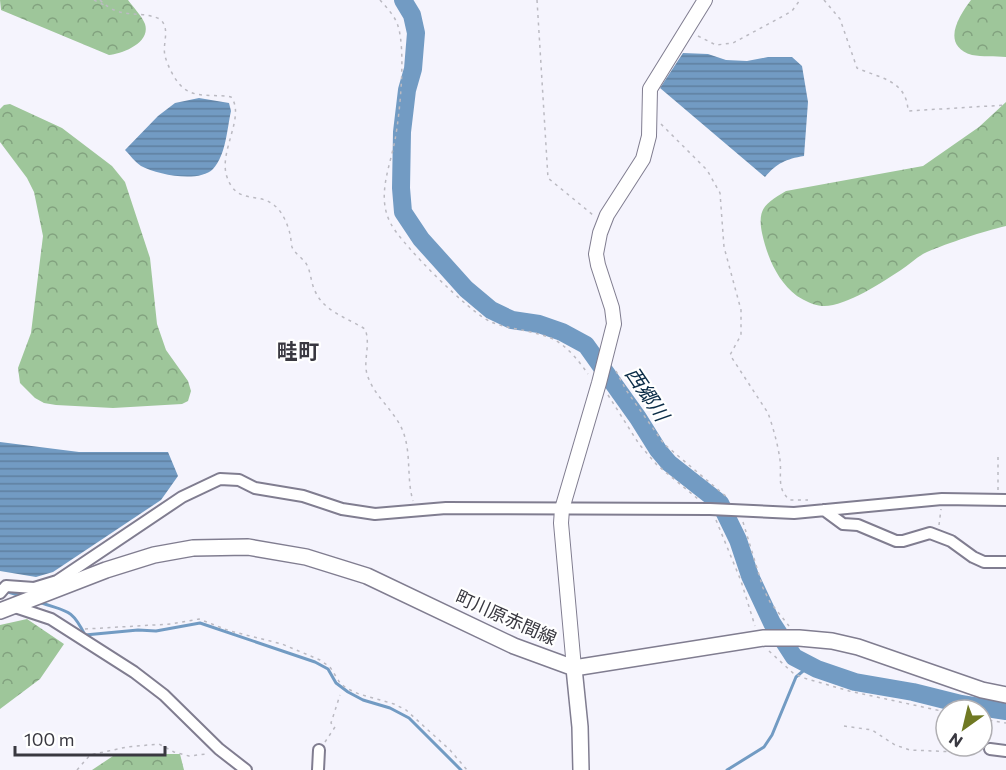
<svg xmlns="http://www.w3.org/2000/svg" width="1006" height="770" font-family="Commissioner,'Noto Sans JP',sans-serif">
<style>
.forest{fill:url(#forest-crowns)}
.water{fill:url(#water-rules)}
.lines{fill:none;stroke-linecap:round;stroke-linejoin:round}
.stream{stroke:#729bc3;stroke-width:3}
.river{stroke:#729bc3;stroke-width:18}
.minor-casing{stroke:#807d90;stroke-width:14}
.tertiary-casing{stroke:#807d90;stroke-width:16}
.secondary-casing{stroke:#807d90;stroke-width:18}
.path{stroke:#bbbac2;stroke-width:1.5;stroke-dasharray:3 4.5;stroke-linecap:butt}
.minor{stroke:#fff;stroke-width:10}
.tertiary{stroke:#fff;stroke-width:14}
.secondary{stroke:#fff;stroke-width:15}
.labels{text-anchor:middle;stroke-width:4.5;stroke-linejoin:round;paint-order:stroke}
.street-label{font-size:18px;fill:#393840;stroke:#fff}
.water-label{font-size:20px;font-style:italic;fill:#0b2c47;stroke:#fff}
.quarter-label{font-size:21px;font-weight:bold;fill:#393840;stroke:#fff}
</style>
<defs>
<pattern id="forest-crowns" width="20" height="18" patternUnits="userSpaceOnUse" patternTransform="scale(1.5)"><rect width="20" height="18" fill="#9ec69a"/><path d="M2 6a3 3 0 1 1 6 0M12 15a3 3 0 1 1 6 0" fill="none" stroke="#82a27f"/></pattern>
<pattern id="water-rules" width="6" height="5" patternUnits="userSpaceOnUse" patternTransform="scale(1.5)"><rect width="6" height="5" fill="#729bc3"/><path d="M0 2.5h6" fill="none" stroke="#5f7fa0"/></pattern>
</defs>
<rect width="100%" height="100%" fill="#f5f4fd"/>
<path class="forest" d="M0 0H128C133 7 142 16 145 24 151 43 122 54 109 55L1 10Z
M971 0H1006V57C995 56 982 57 972 55 940 45 959 16 971 0Z
M1006 102V226C984 231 948 243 927 252 918 256 910 264 901 270 883 282 843 308 822 306 813 305 805 301 797 296 777 281 767 256 762 233 757 208 766 203 786 191L923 166 979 127Z
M10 104 62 128 112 166 125 182 150 258 157 324 166 350 188 381 191 391 188 401 182 404 113 408 56 405 44 403 35 398 20 383 18 368 31 333 43 236 34 192 27 178 0 142V109L4 105Z
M27 619 64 644 40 679 0 709V625Z
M116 754H180L184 770H92Z"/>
<path class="water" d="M683 53 708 54 726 60 747 61 768 57H792L802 66 808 102 804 156C786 159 777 163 765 177L660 88Z
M199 98 229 103 231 111C227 129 226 155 213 169 199 183 158 175 141 166 135 162 130 155 125 150L158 116 175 103Z
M0 442 79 452H168L178 476 161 500 53 572 36 577 0 571Z"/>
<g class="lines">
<path class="stream" d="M5 591 21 596
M39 602C66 612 71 607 85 635L138 630 156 631 200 623 315 662 328 669 336 683 348 692 363 700 390 708 409 718 461 770
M727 770 764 747 772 735 796 677 809 666"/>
<path class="river" d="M403 0 412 15 416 33 413 69 407 90 402 132 401 188 403 212 421 239 466 289 491 310 512 320 539 324 562 332 586 345 638 418 658 450 669 463 720 503 738 540 750 576 772 623 794 657 817 669 855 682 913 692 961 704 1006 711"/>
<defs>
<path id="minor" d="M824 510 843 524 858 525 896 541H903L930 533 951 541 973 557 984 562H1006
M0 593 6 586 34 588 57 581 182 497 220 479 239 480 255 488 303 496 342 509 375 514 446 508 710 509 794 513 942 499 1006 500
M12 606 51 619 134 672 164 695 219 749 246 770
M990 749 1006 751
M318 770 319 750"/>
<path id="tertiary" d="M574 668 561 523 562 509 599 383 614 324 612 308 598 265 596 254 600 233 607 215 643 159 649 136 650 89 705 0"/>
<path id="secondary" d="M0 611 106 570 154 555 193 548 248 547 306 557 367 576 514 646 574 668 764 638H799L832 641 858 647 982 690 1006 695
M574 668 580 727 581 770"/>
</defs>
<use href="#minor" class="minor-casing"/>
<use href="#tertiary" class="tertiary-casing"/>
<use href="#secondary" class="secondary-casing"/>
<path class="path" d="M94 0 104 5
M100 0C121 21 137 9 160 19 171 29 162 43 165 56 168 67 177 86 188 91 201 98 218 94 231 97 246 116 218 152 227 177 237 206 259 191 275 206 282 211 288 225 290 234 291 238 291 243 292 247 295 254 303 258 307 265 311 273 311 283 315 291 324 312 348 318 365 329 371 344 363 360 367 374 373 395 393 409 402 429 412 452 406 477 413 501
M380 0C387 8 395 16 398 26 406 51 400 113 395 140 390 167 376 197 391 224 402 245 470 313 491 322 511 330 533 330 553 339 567 346 579 361 588 374
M537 0 548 178 593 215
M824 0 840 19 857 68C879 78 907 80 908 111L1006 105
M698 36 716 45 733 43 785 15 792 11 800 0
M661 124 707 170 720 193 724 247 741 310V335L730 355 768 413C773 427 778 445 780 460 782 475 776 489 790 500H808
M616 371 626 390 664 444 728 498
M608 395 639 444 657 465 698 499
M998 490V457
M716 520 741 581 755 626
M743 522 763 588 770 602 789 626
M939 525 941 509
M85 629 171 624 199 619 230 631 282 644 320 660 330 667 340 683 346 688 359 694 394 704 406 710 450 750 467 770
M769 651 793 673 804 678 849 691 946 712
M982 719 1006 723
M844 726 872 730 895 745 910 750 958 752 980 749
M325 742 335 727 331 723 340 695
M77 770 90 755 127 747 159 744 174 752 189 756 207 754"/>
<use href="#minor" class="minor"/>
<use href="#tertiary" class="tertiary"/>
<use href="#secondary" class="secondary"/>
</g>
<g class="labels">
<g class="street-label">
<text transform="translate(506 618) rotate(24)" y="6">町川原赤間線</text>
</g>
<g class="water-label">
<text transform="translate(647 394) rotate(56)" y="7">西郷川</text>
</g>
<g class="quarter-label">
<text x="298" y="359">畦町</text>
</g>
</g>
<g transform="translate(964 728) rotate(214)"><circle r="28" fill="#ffffff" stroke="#b0afb3" stroke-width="1.5"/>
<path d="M0-4.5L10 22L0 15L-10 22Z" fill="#707923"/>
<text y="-9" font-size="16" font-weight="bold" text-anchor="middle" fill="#393840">N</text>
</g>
<path d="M15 746v9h150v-9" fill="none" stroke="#393840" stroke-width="3"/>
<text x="24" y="746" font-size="18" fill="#393840" stroke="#ffffff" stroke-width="4.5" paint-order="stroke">100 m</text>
</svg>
